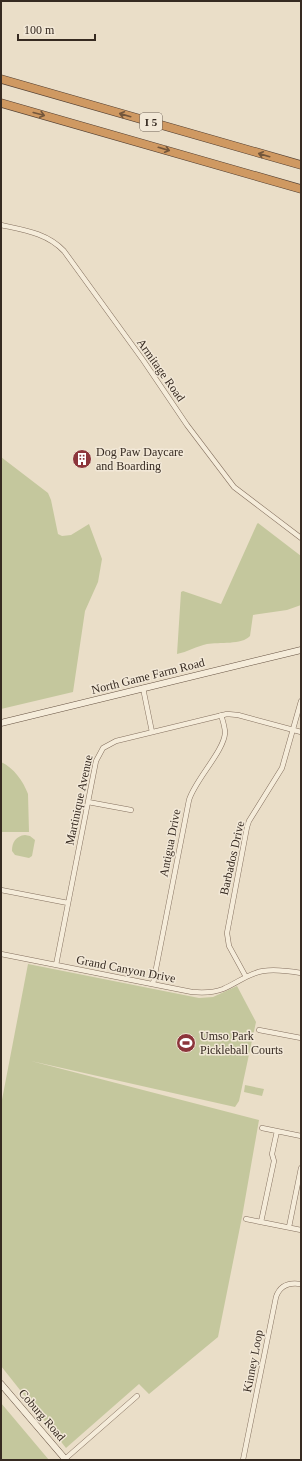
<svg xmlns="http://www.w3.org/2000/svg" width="302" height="1461" font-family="Georgia,serif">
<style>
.green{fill:#c4c79d}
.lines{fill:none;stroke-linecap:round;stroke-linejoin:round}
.street-casing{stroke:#84705f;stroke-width:5.5}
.secondary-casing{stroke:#665242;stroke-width:7}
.highway-casing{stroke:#523f32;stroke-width:9}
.street{stroke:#f5ecda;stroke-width:4.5}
.secondary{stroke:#f5ecda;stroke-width:6}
.highway{stroke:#cf9962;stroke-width:8}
.oneway{stroke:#73563b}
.labels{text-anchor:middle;stroke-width:3;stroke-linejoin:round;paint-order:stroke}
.shield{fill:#f2e8d7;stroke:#6e6358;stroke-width:1}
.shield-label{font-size:11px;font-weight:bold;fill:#362a21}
.street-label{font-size:12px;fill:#362a21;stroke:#f2e8d7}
.poi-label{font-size:12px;fill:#362a21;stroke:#f2e8d7;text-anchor:start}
</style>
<rect width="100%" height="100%" fill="#eadec8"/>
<path class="green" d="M1 457 48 493 51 500 58 534 62 536 71 535 89 524 102 559 98 582 85 611 73 692 1 709Z
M258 523 301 556V605L287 610 253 615 250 636C242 645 219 642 207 644 197 646 187 652 177 654L181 592 183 591 221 604 257 524Z
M1 762C14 768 23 781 28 794L29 832H1Z
M25 835 30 836 35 840 32 856 29 858 15 855 12 851C12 842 16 836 25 835Z
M28 964 199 998 213 997 237 986 256 1022 239 1101 235 1107 31 1061 259 1120 242 1217 218 1337 149 1394 139 1384 66 1448 1 1366V1105Z
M245 1085 264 1089 262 1096 244 1092Z
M1 1403 49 1460H1Z"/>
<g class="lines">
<defs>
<path id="street" d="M1 225C24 230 47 233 64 251L143 360 187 425 234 487 301 538
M143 688 152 732
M88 802 131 810
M1 890 68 903
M1 954 192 992C203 993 213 993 223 989 237 983 249 973 263 971 276 969 289 971 301 973
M56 965 96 761 103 748 116 741 227 714 238 715 301 732
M246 977 229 946 227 933 247 827 249 821 282 768 301 701
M153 984 189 800C195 780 224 751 225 733 225 727 223 721 221 715
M259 1030 301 1038
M262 1128 301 1136
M246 1219 301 1230
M261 1222 274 1161 272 1154 277 1131
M289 1227 301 1168
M65 1459 137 1396
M243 1460 276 1297C280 1285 289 1282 301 1284"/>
<path id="secondary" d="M1 723 301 650
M1 1384 66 1460"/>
<path id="highway" d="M1 79 301 165
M1 103 301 189"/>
</defs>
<use href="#street" class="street-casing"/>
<use href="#secondary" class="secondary-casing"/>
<use href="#highway" class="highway-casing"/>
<use href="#street" class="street"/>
<use href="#secondary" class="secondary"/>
<use href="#highway" class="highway"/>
</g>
<defs><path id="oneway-shaft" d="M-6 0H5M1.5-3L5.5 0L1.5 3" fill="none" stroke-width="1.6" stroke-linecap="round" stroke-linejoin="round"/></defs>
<g class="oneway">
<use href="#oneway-shaft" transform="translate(39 114) rotate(15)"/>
<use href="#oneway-shaft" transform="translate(125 115) rotate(-164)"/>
<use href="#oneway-shaft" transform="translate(164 149) rotate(16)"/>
<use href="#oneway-shaft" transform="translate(264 155) rotate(-164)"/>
</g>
<defs>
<symbol id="building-disc" viewBox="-11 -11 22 22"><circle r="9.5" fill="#8c353b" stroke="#f2e8d7"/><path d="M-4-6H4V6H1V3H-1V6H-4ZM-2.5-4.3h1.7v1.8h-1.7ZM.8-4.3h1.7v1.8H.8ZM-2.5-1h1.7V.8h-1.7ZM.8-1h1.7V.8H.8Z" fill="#fff"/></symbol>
<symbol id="stadium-disc" viewBox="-11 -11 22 22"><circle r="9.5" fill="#8c353b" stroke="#f2e8d7"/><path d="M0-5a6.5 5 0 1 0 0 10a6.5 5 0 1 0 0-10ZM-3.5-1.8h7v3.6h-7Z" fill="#fff"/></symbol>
</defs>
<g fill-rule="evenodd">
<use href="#building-disc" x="71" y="448" width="22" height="22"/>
<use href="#stadium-disc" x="175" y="1032" width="22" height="22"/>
</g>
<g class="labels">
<rect class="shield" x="140" y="113" width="22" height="18" rx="3"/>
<g class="shield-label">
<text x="151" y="126">I 5</text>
</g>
<g class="street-label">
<text transform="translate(161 370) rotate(55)" y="4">Armitage Road</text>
<text transform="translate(148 676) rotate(-14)" y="4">North Game Farm Road</text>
<text transform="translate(79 800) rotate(-78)" y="4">Martinique Avenue</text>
<text transform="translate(170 843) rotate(-79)" y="4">Antigua Drive</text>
<text transform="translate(232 858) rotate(-77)" y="4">Barbados Drive</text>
<text transform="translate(126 969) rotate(11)" y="4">Grand Canyon Drive</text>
<text transform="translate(253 1361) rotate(-79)" y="4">Kinney Loop</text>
<text transform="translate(42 1415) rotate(49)" y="4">Coburg Road</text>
</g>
<g class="poi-label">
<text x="96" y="456">Dog Paw Daycare<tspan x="96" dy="14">and Boarding</tspan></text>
<text x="200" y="1040">Umso Park<tspan x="200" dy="14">Pickleball Courts</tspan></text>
</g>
</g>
<rect width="302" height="1461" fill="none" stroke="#362a21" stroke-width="4"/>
<path d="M18 34v6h77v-6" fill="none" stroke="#362a21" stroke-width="2"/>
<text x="24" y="34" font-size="12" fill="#362a21" stroke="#f2e8d7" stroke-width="3" paint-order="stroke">100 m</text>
</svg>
